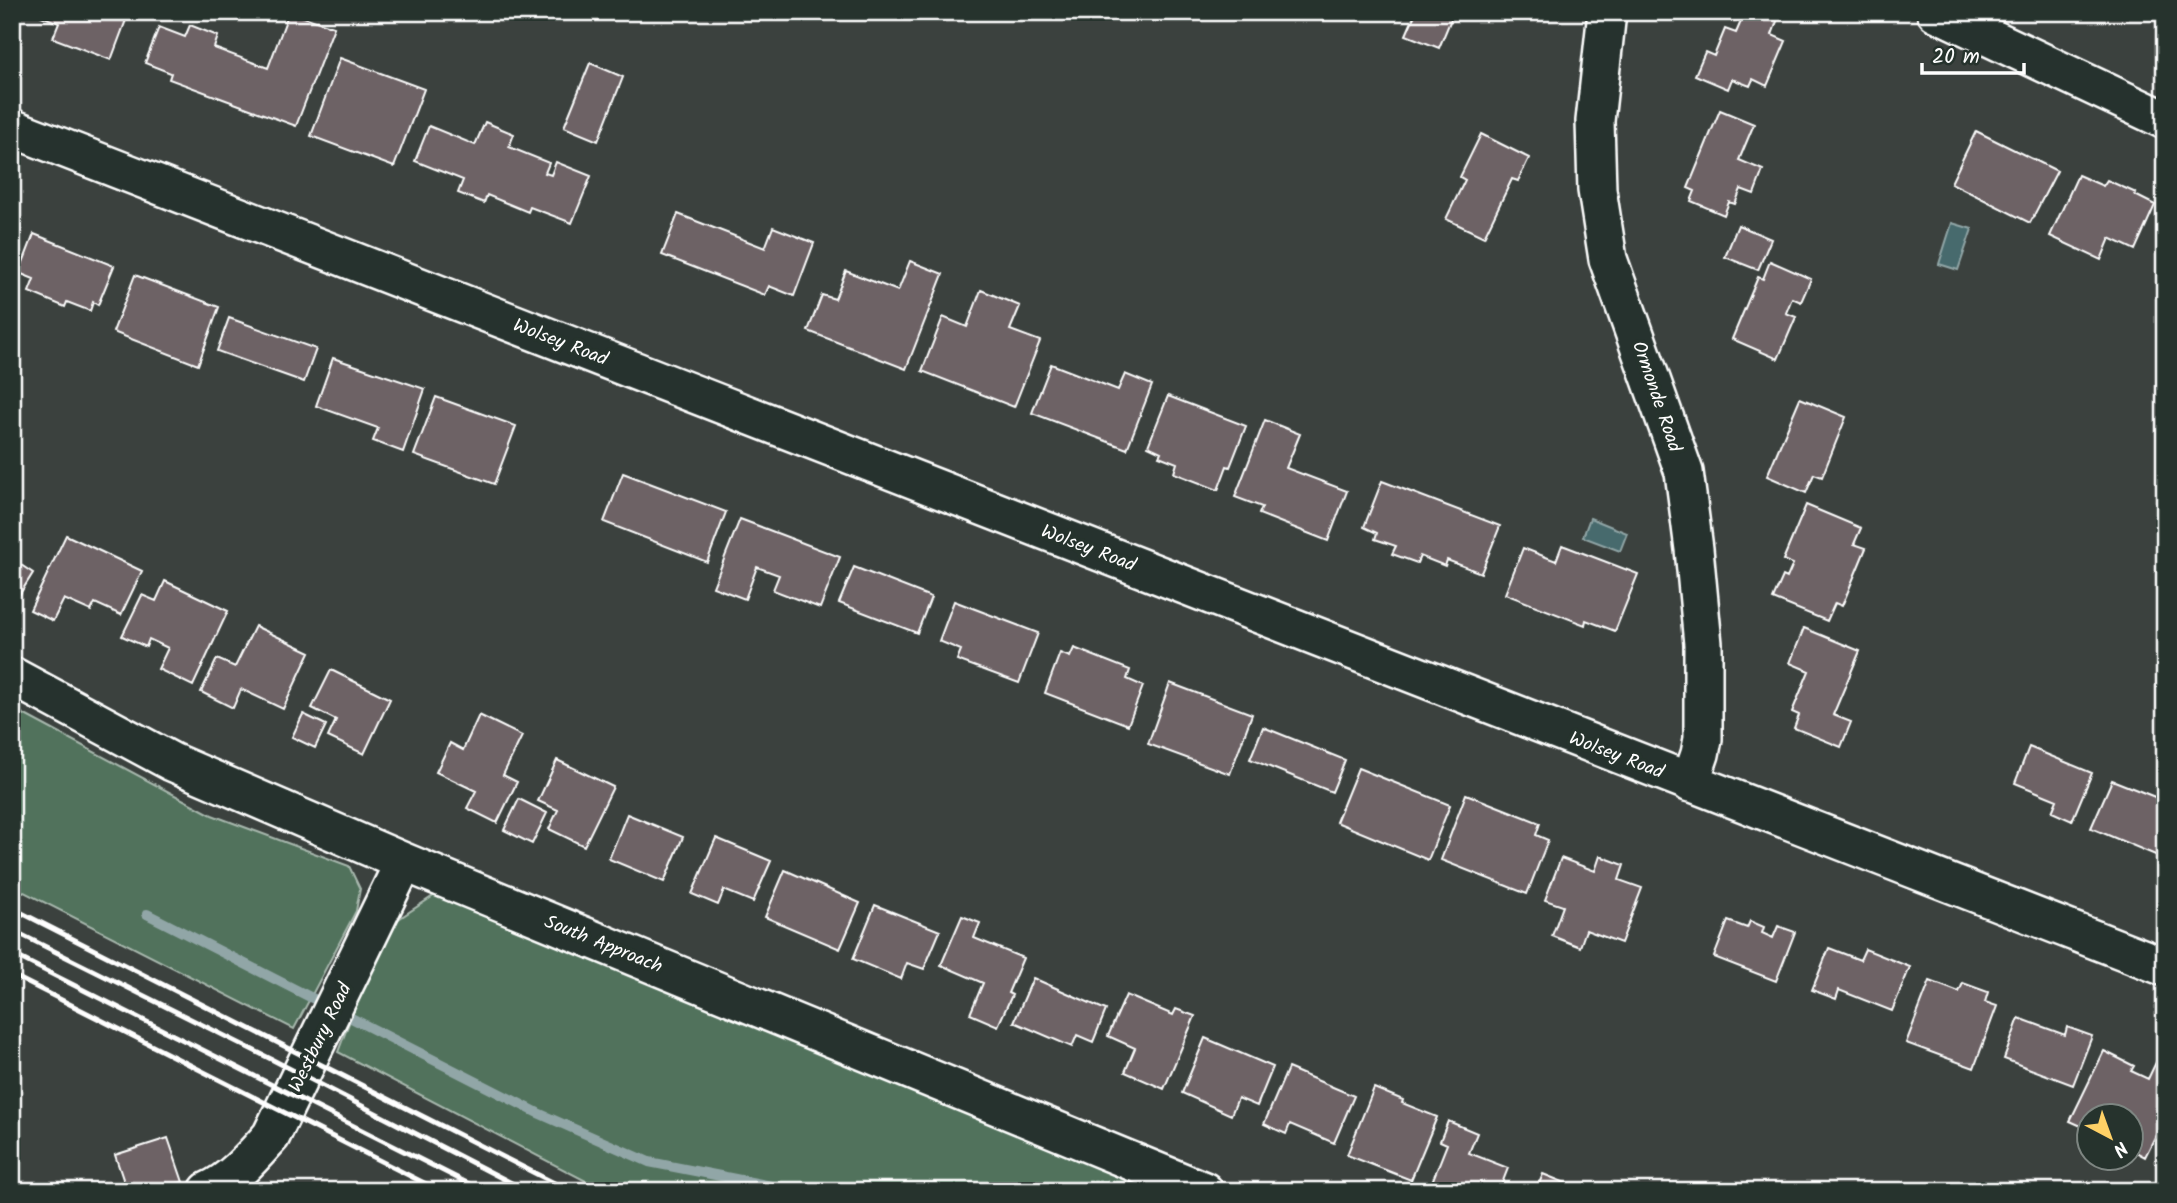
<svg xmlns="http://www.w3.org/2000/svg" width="2177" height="1203" font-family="Kalam,sans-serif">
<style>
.green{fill:#51725c;stroke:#a8b8ae;stroke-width:2}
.water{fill:#476a6d;stroke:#91a6a7;stroke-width:2}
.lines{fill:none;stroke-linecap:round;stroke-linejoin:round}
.stream{stroke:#91a6a7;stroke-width:10}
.building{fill:#6d6265;stroke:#fff;stroke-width:2}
.minor-casing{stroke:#fff;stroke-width:42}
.minor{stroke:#26332d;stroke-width:37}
.rail{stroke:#fff;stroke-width:5}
.labels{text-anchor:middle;stroke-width:7;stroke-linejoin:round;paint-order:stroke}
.street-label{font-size:19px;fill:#fff;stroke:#26332d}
</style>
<rect width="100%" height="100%" fill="#3b413e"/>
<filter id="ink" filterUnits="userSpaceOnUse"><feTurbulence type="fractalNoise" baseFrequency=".0143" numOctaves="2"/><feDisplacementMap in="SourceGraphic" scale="14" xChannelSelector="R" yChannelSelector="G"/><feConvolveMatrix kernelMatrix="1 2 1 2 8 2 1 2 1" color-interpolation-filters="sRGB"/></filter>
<g filter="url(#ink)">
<path class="green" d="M12 708 212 815 349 866 360 889 356 911 294 1029 12 886Z
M435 895 1158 1191H605L338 1052 385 928Z"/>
<path class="water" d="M1952 223 1972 229 1958 270 1939 264Z
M1590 518 1627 533 1620 551 1583 537Z"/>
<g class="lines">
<path class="stream" d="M147 914 538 1113 649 1162 797 1191"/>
</g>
<path class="building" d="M12 12H22L17 24 12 22Z
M42 12H129L111 60 53 38 59 23 41 16Z
M289 12 334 27 296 126 169 79 171 73 145 63 159 27 185 37 190 25 218 36 214 48 268 68Z
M1416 12H1454L1439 48 1406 35Z
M1745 12 1780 13 1772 35 1786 41 1767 86 1753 79 1750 86 1732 79 1728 89 1695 75 1705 52 1714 56 1725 29 1736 33Z
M340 58 424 89 394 167 311 136Z
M590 63 623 77 598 141 564 127Z
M1720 110 1754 124 1739 160 1763 170 1754 194 1741 189 1735 204 1729 202 1724 215 1691 201 1695 191 1688 188Z
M485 122 514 134 509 147 549 163 545 173 551 175 556 162 591 176 572 223 530 207 528 212 487 195 484 203 458 193 463 180 415 161 429 126 475 145Z
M1976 131 2057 171 2030 223 1951 183Z
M1481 134 1529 158 1518 181 1512 179 1484 237 1446 219 1465 180 1460 177Z
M2078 175 2103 186 2107 180 2136 193 2135 195 2155 205 2135 250 2110 238 2101 260 2050 236Z
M678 214 765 248 773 227 814 243 794 296 769 286 765 295 662 255Z
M1738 225 1771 239 1758 270 1725 257Z
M34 234 114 266 98 305 93 302 90 311 67 302 65 307 29 292 34 279 19 273Z
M910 261 943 274 906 369 808 331 822 295 835 299 846 271 898 291Z
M1770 261 1811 279 1801 302 1792 298 1786 313 1796 317 1778 359 1732 339 1758 277 1763 279Z
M135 275 219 307 198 365 113 332Z
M981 290 1020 306 1010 330 1040 341 1014 407 922 371 943 317 967 327Z
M229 318 316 349 304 382 217 351Z
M333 358 425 389 403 452 373 441 378 428 316 406Z
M1051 364 1118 390 1125 374 1152 385 1127 449 1032 413Z
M1168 396 1246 426 1230 467 1227 466 1218 490 1174 473 1177 463 1159 456 1161 452 1148 446Z
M436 397 516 426 494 484 414 455Z
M1800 398 1846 417 1822 477 1814 474 1806 493 1767 476Z
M1265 420 1300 434 1286 468 1347 491 1328 541 1259 514 1262 507 1235 497Z
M623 473 726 512 707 562 604 522Z
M1382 481 1500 526 1481 573 1447 560 1445 566 1420 556 1417 563 1392 554 1396 546 1375 539 1377 533 1364 527Z
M1806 505 1861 528 1854 544 1866 548 1842 606 1835 603 1827 621 1773 599 1783 576 1787 578 1793 564 1783 560Z
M740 519 840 557 820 608 773 590 779 575 757 567 745 599 713 587Z
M66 535 142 571 121 615 95 603 91 611 64 599 53 621 30 610Z
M1562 545 1638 574 1615 631 1586 620 1585 625 1505 594 1523 548 1556 561Z
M12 559 33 573 13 605H12Z
M854 567 931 597 917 633 839 603Z
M165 581 228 611 193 686 158 669 168 648 149 639 146 647 122 636 142 595 156 601Z
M954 601 1038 633 1019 683 957 660 961 650 939 641Z
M255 626 310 652 283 709 241 689 233 708 201 692 217 659 235 667Z
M1804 628 1860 651 1833 715 1851 722 1841 747 1794 728 1799 715 1792 712 1809 671 1790 663Z
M1074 648 1130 670 1127 679 1143 686 1128 725 1045 693 1060 653 1070 657Z
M331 670 390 699 364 754 328 737 336 720 312 708Z
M1170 683 1252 714 1230 774 1148 744Z
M303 714 326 725 315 748 292 737Z
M479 715 522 736 503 775 517 782 497 823 467 808 476 791 436 772 450 743 463 750Z
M1263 727 1345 760 1332 792 1250 759Z
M2029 747 2092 773 2072 821 2052 812 2057 800 2015 783Z
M557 760 613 787 584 846 549 829 558 810 538 801Z
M1358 768 1450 805 1428 860 1336 822Z
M2112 780 2165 801V859L2091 828Z
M1466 794 1540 823 1536 835 1548 840 1527 894 1441 860Z
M519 799 547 813 532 844 504 830Z
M627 814 683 837 664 882 609 859Z
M716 838 771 861 753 902 724 890 718 905 692 894Z
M1600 856 1624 865 1619 880 1642 888 1621 943 1586 930 1580 947 1552 936 1563 906 1545 900 1561 858 1595 871Z
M785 870 860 903 840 949 765 917Z
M875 905 940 931 924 969 907 963 901 979 853 959Z
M962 916 980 923 974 938 1023 958 1008 993 1012 995 998 1026 970 1014 983 983 941 965Z
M1728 921 1747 928 1750 921 1764 927 1762 933 1773 938 1778 926 1795 932 1776 981 1714 957Z
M1829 948 1860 960 1865 949 1910 967 1892 1011 1839 990 1836 999 1812 990Z
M1033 978 1106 1010 1093 1042 1077 1035 1072 1047 1014 1022Z
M1930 981 1959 992 1963 983 1988 992 1985 1002 1997 1006 1974 1068 1906 1043Z
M1126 995 1173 1015 1176 1009 1195 1016 1164 1089 1125 1072 1135 1048 1108 1036Z
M2019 1018 2065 1035 2067 1027 2092 1036 2073 1085 2004 1059Z
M1205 1038 1273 1067 1257 1106 1238 1098 1231 1115 1182 1093Z
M2104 1051 2134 1066 2131 1071 2148 1079 2159 1056 2165 1059V1117L2145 1157 2132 1150V1116H2090V1130L2070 1121Z
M1288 1068 1354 1096 1334 1143 1290 1124 1286 1134 1264 1124Z
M1374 1088 1403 1100 1402 1103 1437 1117 1411 1180 1347 1155Z
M1448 1121 1477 1133 1469 1153 1508 1168 1499 1191H1455L1432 1182 1447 1144 1440 1141Z
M168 1138 183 1182 154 1191H127L115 1155Z
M1543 1174 1585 1191H1536Z"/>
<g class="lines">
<defs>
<path id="minor" d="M1607 12 1595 121 1597 190 1608 259 1684 472 1694 549 1703 644V739L1700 754 1690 783
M1936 12 2165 120
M12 128 2165 967
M12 676 172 762 404 862 1204 1191
M208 1191C233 1180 253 1156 271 1136L404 862"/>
</defs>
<use href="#minor" class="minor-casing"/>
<use href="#minor" class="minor"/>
<path class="rail" d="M12 908 570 1191
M12 930 273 1060 527 1191
M12 954 483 1191
M12 975 440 1191"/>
</g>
</g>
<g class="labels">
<g class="street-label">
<text transform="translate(561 341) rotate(21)" y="7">Wolsey Road</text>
<text transform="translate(1658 396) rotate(71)" y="7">Ormonde Road</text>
<text transform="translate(1089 547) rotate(21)" y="7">Wolsey Road</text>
<text transform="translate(1617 754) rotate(21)" y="7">Wolsey Road</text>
<text transform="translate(604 943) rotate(22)" y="7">South Approach</text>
<text transform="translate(319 1037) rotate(-64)" y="7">Westbury Road</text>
</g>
</g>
<rect width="2177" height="1203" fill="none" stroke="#26332d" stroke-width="42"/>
<rect x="21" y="21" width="2135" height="1161" fill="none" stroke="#fff" stroke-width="2.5" filter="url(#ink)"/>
<g transform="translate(2110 1137) rotate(139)"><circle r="33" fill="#26332d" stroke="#7d8581" stroke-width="2"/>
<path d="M0-5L12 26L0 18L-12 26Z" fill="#ffd166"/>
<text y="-10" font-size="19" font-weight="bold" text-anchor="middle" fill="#ffffff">N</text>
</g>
<path d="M1922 63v10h102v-10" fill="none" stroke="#ffffff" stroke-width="3.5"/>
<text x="1932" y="63" font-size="21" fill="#ffffff" stroke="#26332d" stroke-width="5" paint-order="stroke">20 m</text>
</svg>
